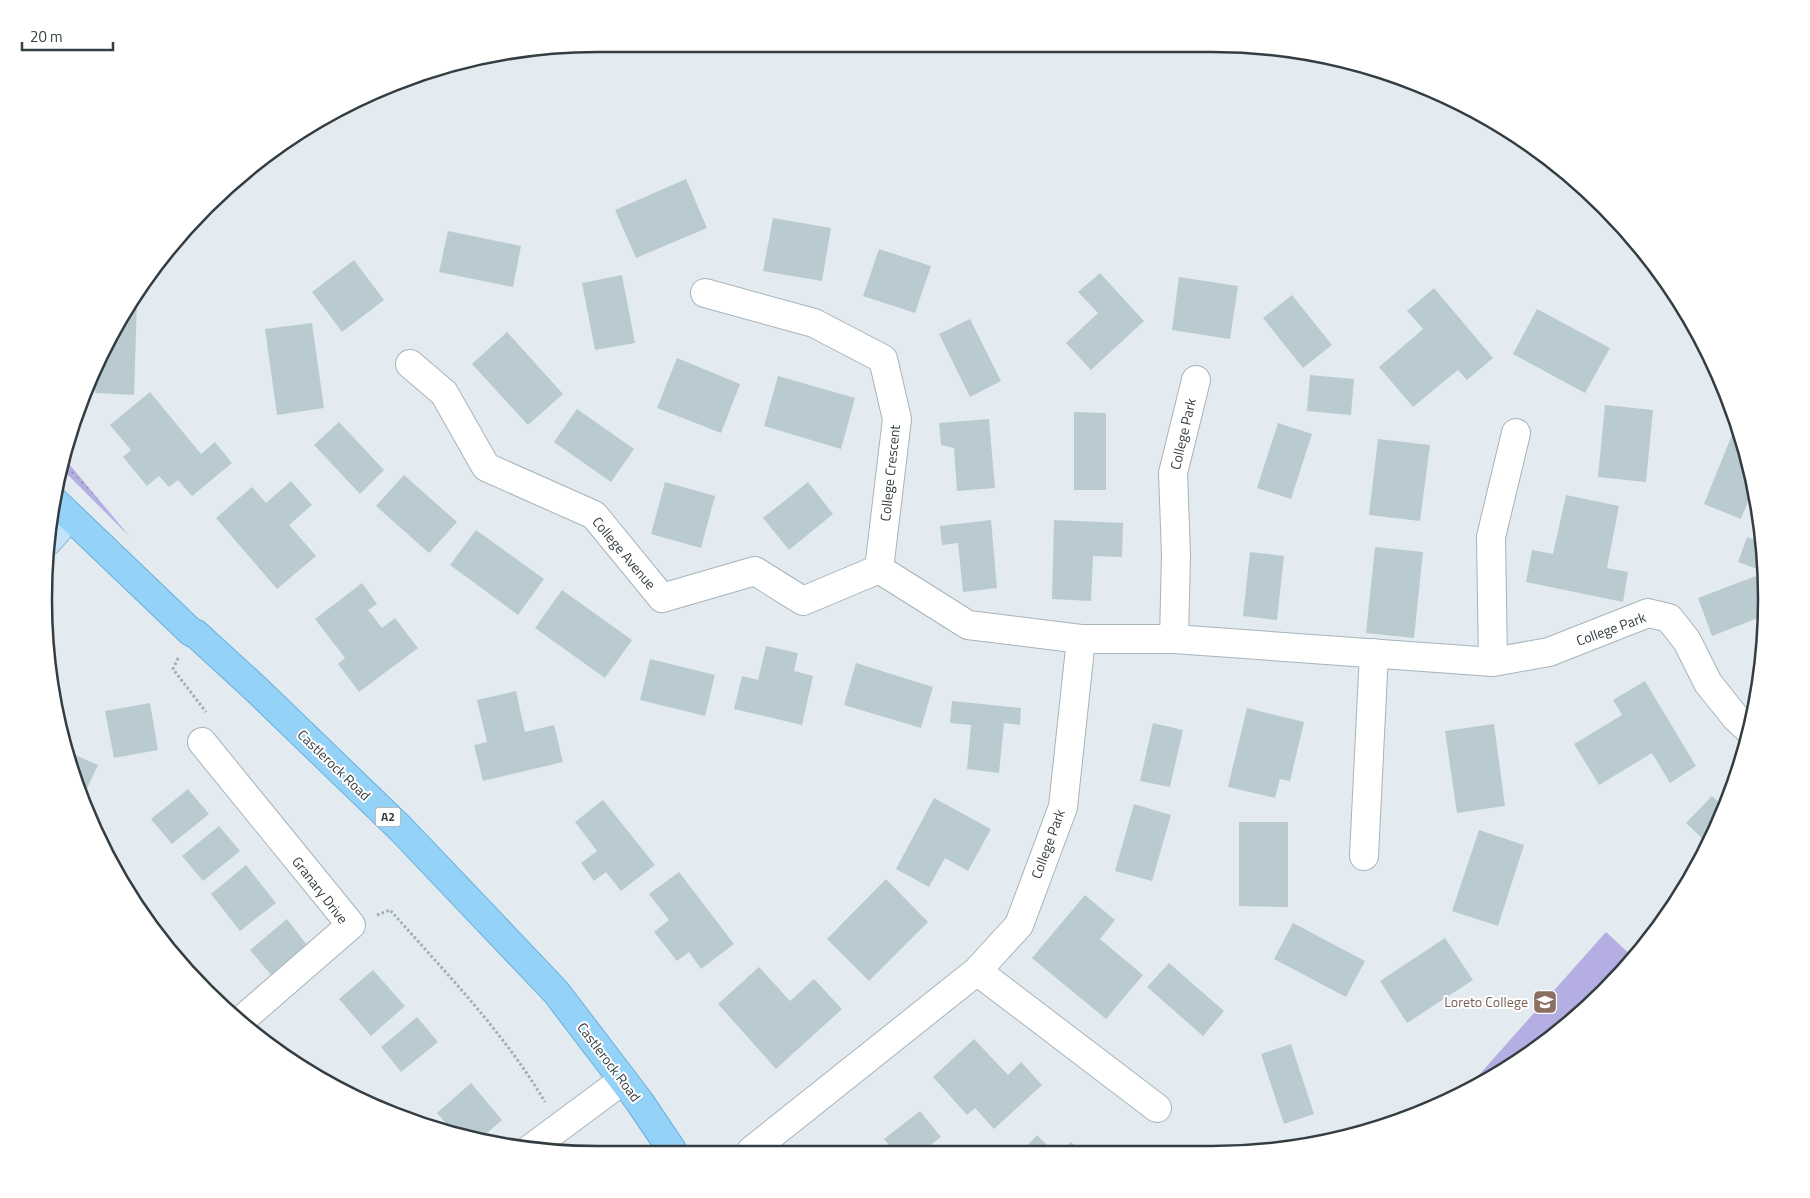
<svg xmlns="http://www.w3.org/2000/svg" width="1810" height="1198" font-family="'Titillium Web',sans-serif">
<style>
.green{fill:url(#green-dots)}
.pitch{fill:#b4aee3}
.building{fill:#b9cbd1}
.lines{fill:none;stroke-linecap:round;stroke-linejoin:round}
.minor-casing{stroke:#a6b4bb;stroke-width:30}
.secondary-casing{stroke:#92b4cb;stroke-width:30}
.primary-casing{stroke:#66b0db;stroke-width:30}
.path{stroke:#99b1bc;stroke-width:3;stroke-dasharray:2.5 2.5;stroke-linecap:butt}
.minor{stroke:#fff;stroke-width:28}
.secondary{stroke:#c3e3fb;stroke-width:28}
.primary{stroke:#95d2f8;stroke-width:28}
.labels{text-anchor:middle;stroke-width:4;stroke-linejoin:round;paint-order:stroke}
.shield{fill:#fff;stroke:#71787b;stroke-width:1}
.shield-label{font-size:12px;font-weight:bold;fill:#343e42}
.street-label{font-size:14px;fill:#343e42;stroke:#fff}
.education-label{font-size:14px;fill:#785e54;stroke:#fff;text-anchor:end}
.rim{fill:none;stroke:#343e42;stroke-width:2.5}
</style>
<defs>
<pattern id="green-dots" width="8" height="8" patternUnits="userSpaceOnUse" patternTransform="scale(1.25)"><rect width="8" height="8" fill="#b4aee3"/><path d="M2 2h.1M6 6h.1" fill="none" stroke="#938fba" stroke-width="1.8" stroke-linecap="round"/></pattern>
</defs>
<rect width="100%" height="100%" fill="#e3ebf0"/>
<path class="green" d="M64 458 130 537 61 468Z"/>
<path class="pitch" d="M1606 932 1634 958 1628 965 1549 1040 1462 1094Z"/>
<path class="building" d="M686 179 707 228 636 258 615 210Z
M773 218 831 228 822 281 763 271Z
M448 231 521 246 513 287 439 272Z
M879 249 931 266 915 313 863 296Z
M354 260 384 300 342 332 312 292Z
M1100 273 1144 321 1091 370 1066 343 1098 313 1078 292Z
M622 275 635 343 595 350 582 283Z
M1179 277 1238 286 1230 339 1172 330Z
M1434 288 1493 358 1467 380 1458 370 1413 407 1379 367 1423 329 1407 311Z
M1292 295 1332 345 1303 368 1263 318Z
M137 299 134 395 95 393V370Z
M1537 309 1610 348 1585 393 1513 354Z
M970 319 1001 381 970 397 939 334Z
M312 323 324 408 277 415 265 329Z
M507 332 563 394 528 425 472 364Z
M677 358 740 384 721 433 657 408Z
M1310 375 1354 379 1351 415 1307 411Z
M778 376 855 398 841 449 764 426Z
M150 392 201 454 215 442 232 463 192 496 178 480 169 487 159 476 147 486 123 457 131 450 110 425Z
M1605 405 1653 410 1646 482 1598 477Z
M577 409 634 449 611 482 554 442Z
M1074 412 1106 413V490H1074Z
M989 419 995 488 957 491 954 448 941 445 939 423Z
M339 422 384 470 360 494 314 445Z
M1278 423 1312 434 1291 499 1257 488Z
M1736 425 1747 456 1753 489 1741 519 1704 504Z
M1378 439 1430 445 1420 521 1369 515Z
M404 475 457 522 429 553 376 506Z
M291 481 312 505 289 525 316 556 277 589 216 518 252 487 266 503Z
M665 482 715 496 701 548 651 534Z
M808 482 833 514 789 550 763 518Z
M1566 495 1619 506 1607 568 1628 572 1623 602 1526 582 1532 550 1553 554Z
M991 520 997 588 963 592 958 543 942 545 940 526Z
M1054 520 1123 523 1122 557 1093 556 1091 601 1052 599Z
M476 530 544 579 518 615 450 565Z
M1747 537 1762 542 1764 557 1760 570 1738 562Z
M1375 547 1423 552 1414 638 1366 633Z
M1250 552 1284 556 1277 620 1243 616Z
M1756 576 1764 596 1763 616 1712 636 1698 598Z
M362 583 377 604 368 610 382 628 395 618 418 648 359 692 338 664 345 658 315 619Z
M562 590 632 640 605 678 535 628Z
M766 646 798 653 794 671 813 676 802 725 734 709 742 676 758 680Z
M650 659 715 675 705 716 640 700Z
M856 663 933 687 921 728 844 705Z
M1645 681 1696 766 1670 783 1652 753 1599 785 1574 744 1622 715 1613 700Z
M516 691 525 732 554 725 563 762 483 781 474 745 487 742 477 700Z
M952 701 1021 708 1020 725 1004 723 999 773 967 769 971 725 950 723Z
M150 703 158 750 114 758 105 711Z
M1247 708 1304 722 1290 781 1280 779 1275 798 1228 787Z
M1153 723 1183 730 1170 787 1140 781Z
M1494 724 1505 806 1457 813 1445 731Z
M66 751 98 765 84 795Z
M188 789 209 814 172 844 151 819Z
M1712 796 1724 807 1707 843 1686 823Z
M934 798 991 829 968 871 945 858 929 887 896 869Z
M603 800 655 865 621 891 606 872 594 881 581 863 597 851 575 822Z
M1134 804 1171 815 1152 881 1115 871Z
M1239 822H1288V907L1239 906Z
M219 826 240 851 203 881 182 856Z
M1479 830 1524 845 1498 926 1452 911Z
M246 865 276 903 240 931 211 894Z
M679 872 734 944 701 969 689 952 677 961 654 932 669 920 649 894Z
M886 879 928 922 869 981 827 939Z
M1085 895 1115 920 1100 939 1143 975 1106 1019 1032 958Z
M287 919 307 945 271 975 250 950Z
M1293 923 1365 961 1346 997 1274 959Z
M1445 938 1473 980 1407 1023 1380 981Z
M1169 963 1224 1011 1203 1036 1147 987Z
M759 967 790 1001 814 979 842 1009 776 1069 718 1004Z
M373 970 405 1006 371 1036 339 999Z
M417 1017 438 1042 401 1072 381 1047Z
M974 1039 1008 1075 1021 1062 1042 1085 994 1129 975 1108 967 1115 933 1077Z
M1291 1044 1314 1114 1284 1124 1261 1054Z
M471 1083 502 1120 479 1140 457 1136 437 1113Z
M920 1111 941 1137 923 1151H894L884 1139Z
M1037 1135 1054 1152H1021Z
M1071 1142 1082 1152H1061Z"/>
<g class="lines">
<defs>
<path id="minor" d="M705 293 814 323 883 359 897 419 879 569
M410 364 444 393 486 467 594 515 662 598 755 571 803 601 879 569
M879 569 968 625 1081 639H1174L1493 662 1549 652 1648 613 1669 618 1687 641 1708 683 1736 718 1748 729
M1174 639 1176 555 1173 473 1196 380
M1493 662 1491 537 1516 433
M202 742 351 925 245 1017 242 1023
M1364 856 1374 653
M977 971 1157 1108
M530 1149 623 1080
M751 1151 977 971 1019 925 1063 807 1081 639"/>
<path id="secondary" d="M48 541 69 517"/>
<path id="primary" d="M53 500 191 632 196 634 256 689 401 829 556 992 639 1101 672 1150"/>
</defs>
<use href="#minor" class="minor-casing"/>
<use href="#secondary" class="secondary-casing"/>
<use href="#primary" class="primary-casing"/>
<path class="path" d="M178 658 173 669 206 712
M377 915 390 910C444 971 503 1031 545 1102
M711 1149 712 1150"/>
<use href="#minor" class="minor"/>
<use href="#secondary" class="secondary"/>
<use href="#primary" class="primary"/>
</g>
<defs>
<symbol id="school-square" viewBox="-11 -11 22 22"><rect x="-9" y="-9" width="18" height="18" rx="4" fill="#8d6e63" stroke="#fff"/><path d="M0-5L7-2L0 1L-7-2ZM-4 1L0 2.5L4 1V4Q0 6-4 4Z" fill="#fff"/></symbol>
</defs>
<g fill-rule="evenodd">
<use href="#school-square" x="1531" y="988" width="28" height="28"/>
</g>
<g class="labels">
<rect class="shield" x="375.5" y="807.5" width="25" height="19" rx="4"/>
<g class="shield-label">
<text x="388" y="821">A2</text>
</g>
<g class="street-label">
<text transform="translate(1183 434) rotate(-77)" y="5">College Park</text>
<text transform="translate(890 473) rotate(-84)" y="5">College Crescent</text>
<text transform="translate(624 553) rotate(50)" y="5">College Avenue</text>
<text transform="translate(1611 629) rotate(-20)" y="5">College Park</text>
<text transform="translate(334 765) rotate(44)" y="5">Castlerock Road</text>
<text transform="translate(1048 844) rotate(-70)" y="5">College Park</text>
<text transform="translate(320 890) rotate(52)" y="5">Granary Drive</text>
<text transform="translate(609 1062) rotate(53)" y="5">Castlerock Road</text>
</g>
<g class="education-label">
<text x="1528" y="1007">Loreto College</text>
</g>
</g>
<path d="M0 0H1810V1198H0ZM598 52H1212A546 546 0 0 1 1758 598V600A546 546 0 0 1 1212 1146H598A546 546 0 0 1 52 600V598A546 546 0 0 1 598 52Z" fill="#fff" fill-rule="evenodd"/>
<path class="rim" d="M598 52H1212A546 546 0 0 1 1758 598V600A546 546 0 0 1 1212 1146H598A546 546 0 0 1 52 600V598A546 546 0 0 1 598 52Z"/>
<path d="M22 42v8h91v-8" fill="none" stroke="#343e42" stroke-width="2.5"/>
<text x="30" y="42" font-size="15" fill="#343e42" stroke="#ffffff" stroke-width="4" paint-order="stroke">20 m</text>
</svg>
